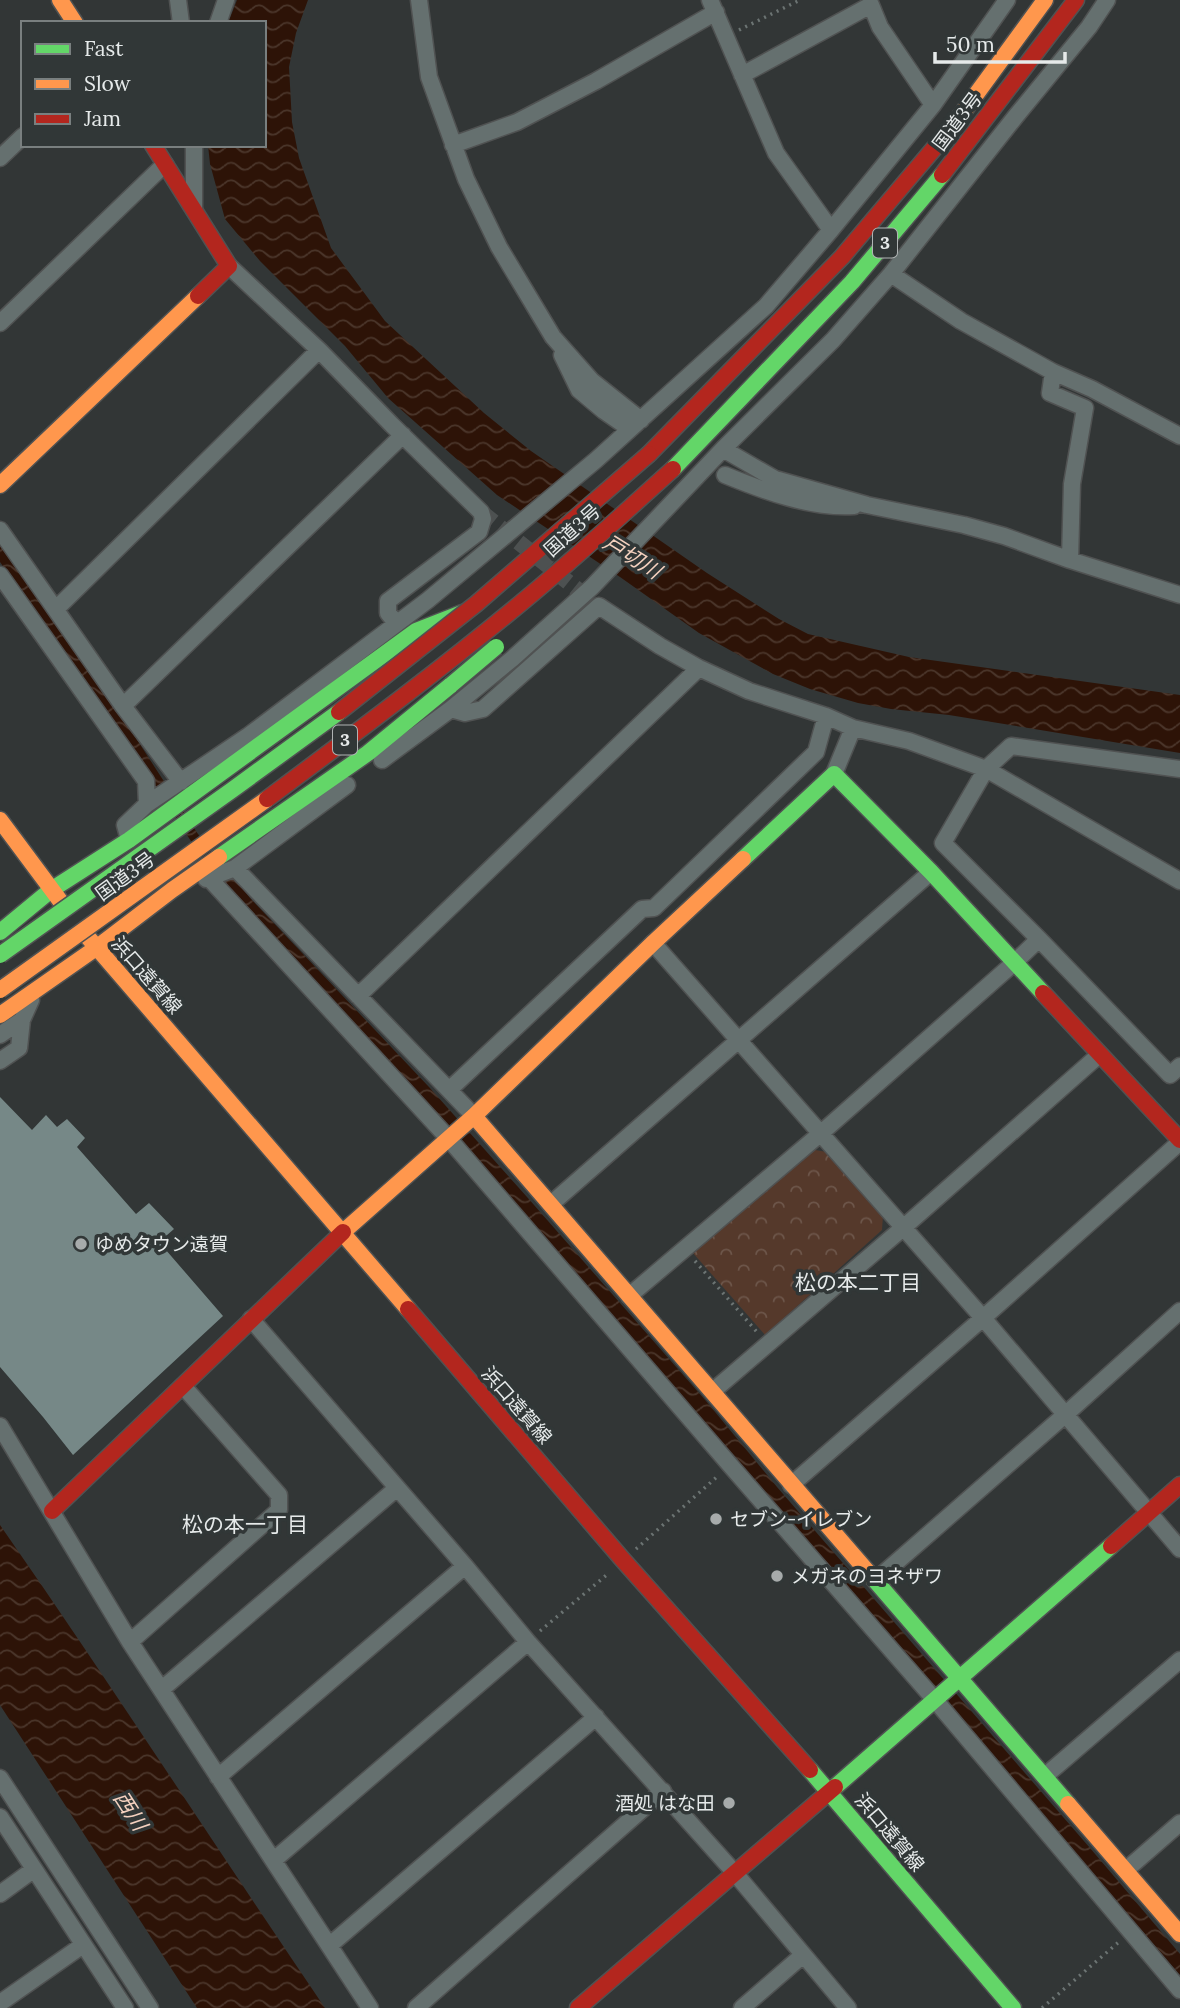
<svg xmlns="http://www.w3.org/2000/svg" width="1180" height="2008" font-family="Lora,'Noto Sans JP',serif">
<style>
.park{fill:url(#park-crowns)}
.water{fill:url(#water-waves)}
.building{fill:#768887}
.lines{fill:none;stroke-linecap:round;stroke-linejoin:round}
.street-tunnel{stroke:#4d5151;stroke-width:16;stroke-dasharray:16 8;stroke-linecap:butt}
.street-casing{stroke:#505252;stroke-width:19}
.fast-casing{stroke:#505252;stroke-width:19}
.slow-casing{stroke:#505252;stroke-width:19}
.jam-casing{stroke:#505252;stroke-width:19}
.path{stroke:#6c7473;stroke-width:3.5;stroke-dasharray:2 5;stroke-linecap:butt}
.street{stroke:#65706f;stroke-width:16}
.fast{stroke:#63d668;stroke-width:16}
.slow{stroke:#ff974d;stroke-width:16}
.jam{stroke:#b3261e;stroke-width:16}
.fast-bridge-casing{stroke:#505252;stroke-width:19;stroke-linecap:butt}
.slow-bridge-casing{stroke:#505252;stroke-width:19;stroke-linecap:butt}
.jam-bridge-casing{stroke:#505252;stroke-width:19;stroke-linecap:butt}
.fast-bridge{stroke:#63d668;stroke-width:16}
.slow-bridge{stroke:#ff974d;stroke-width:16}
.jam-bridge{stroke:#b3261e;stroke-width:16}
.poi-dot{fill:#a7abab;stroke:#313737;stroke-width:2.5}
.labels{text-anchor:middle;stroke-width:7;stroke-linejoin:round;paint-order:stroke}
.shield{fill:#313737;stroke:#b0b4b4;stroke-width:2}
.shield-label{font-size:18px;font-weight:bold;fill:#e6eaea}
.street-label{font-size:19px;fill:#e6eaea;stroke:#313737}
.poi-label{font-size:19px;fill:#e6eaea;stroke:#313737;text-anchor:start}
.water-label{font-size:21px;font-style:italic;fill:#f4d1bf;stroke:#313737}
.neighbourhood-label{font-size:21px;fill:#e6eaea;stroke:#313737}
</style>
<defs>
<pattern id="park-crowns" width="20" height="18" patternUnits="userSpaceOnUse" patternTransform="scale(1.75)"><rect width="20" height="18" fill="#55392b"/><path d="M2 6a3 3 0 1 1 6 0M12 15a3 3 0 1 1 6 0" fill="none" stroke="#6d564a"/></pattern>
<pattern id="water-waves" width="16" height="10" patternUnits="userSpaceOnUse" patternTransform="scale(1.75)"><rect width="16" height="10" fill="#2d1307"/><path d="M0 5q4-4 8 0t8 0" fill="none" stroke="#4b362b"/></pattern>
</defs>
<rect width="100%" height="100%" fill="#323636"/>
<path class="park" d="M815 1150 827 1152 883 1215 882 1230 765 1335 693 1253Z"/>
<path class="water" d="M237 0H308L296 33 289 67 292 122 299 158 331 248 385 321 484 413 531 451 707 573 779 619 808 634 909 657 1180 695V753L949 715 891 709 858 703 810 689 773 674 699 633 620 577 497 495 388 398 345 346 260 261 225 219 210 164 208 145H264V23H228Z
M0 543 132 732 198 834 250 898 429 1087 527 1197 706 1401 777 1487 1090 1848 1180 1954V1975L632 1339 489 1178 222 888 107 714 0 562Z
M0 1525C111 1684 216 1848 325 2008H197L0 1705Z"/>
<path class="building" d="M0 1097 32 1130 46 1115 57 1127 67 1119 85 1138 77 1147 136 1214 149 1203 174 1229 159 1242 223 1316 73 1455 43 1417 0 1367Z"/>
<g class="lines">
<path class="street-tunnel" d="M481 512 593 602"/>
<defs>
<path id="street" d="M178 0 181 23
M419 0 429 77 466 179 499 247 553 337 592 381 641 420
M710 0 776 153 831 230
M218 23 226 0
M742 75 871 5 880 27 933 105
M453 145 517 122 596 81 716 12
M0 158 23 136
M194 209V145
M229 266 319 350 392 425 481 512 483 519 479 532 388 601V613L396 623
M891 274 961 321 1053 372 1092 389 1180 436
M0 323 165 164
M562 355 579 390 604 411 627 427
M1053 372 1050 393 1085 408 1072 484 1070 560
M723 449 775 479 867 505 964 525 1004 536 1070 560 1180 595
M725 475C764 491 812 509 854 506
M0 530 123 706 181 782
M0 575 146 781 147 804
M56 609 319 350
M123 706 403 435
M451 709 465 713 483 709 599 606 660 646 699 668 749 691 826 716 853 728 909 741 986 769 1180 881
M382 760 451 709 512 659 592 587 723 449 833 340 891 274 1016 116 1089 27 1107 0
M1180 769 1011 746 986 769 943 843 1039 939 1170 1075 1180 1066
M834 774 853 728
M129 840 125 825 147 804 248 736 428 600 596 460 766 306 831 230 933 105 1007 0
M235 868 474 1116
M209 878 449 1139 730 1465 935 1700 1180 1990
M206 879 235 868 347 785
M653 943 983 1318 1180 1549
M358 996 699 668
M0 1035 22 1020
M0 1061 19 1048 22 1020 31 1000
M449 1090 642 909 654 908 816 752 826 716
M551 1204 931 872
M629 1296 820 1134 1015 962 1039 939
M251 1319 465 1566 528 1642 734 1872 848 2008
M713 1391 904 1227 1099 1055
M0 1426 130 1642 370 2008
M791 1485 983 1318 1180 1142
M876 1580 1066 1414 1180 1311
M130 1642 279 1510V1495L183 1386
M162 1689 397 1488
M1045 1776 1180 1660
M218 1777 465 1566
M0 1778 150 2008
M0 1817 125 2008
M274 1860 528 1642
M1126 1870 1180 1823
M0 1894 33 1870
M330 1945 596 1717
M0 2003 83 1945
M416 2008 663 1791
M742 2008 803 1955"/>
<path id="fast" d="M673 469 852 282 942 175
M219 857 368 753 451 685
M743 859 834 774 931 872 1043 993
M0 932 51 890 129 840 416 631 462 613
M873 1578 1068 1804
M810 1770 1013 2008
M835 1787 1111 1546"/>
<path id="slow" d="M60 0 75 23
M953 126 1045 0
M0 485 198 296
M0 820 61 902
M86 935 408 1309
M0 1015 96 948 172 890 219 857
M474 1116 873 1578
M343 1232 474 1116 653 943 743 859
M1068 1804 1180 1934"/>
<path id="jam" d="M153 145 229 266 198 296
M942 175 1076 0
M649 454 842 257 953 126
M1043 993 1180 1140
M408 1309 623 1560 810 1770
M52 1511 343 1232
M1111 1546 1180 1485
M578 2008 835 1787"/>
</defs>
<use href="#street" class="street-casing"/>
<use href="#fast" class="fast-casing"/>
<use href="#slow" class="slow-casing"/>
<use href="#jam" class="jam-casing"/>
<path class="path" d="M739 30 800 0
M695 1261 757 1332
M636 1549 719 1475
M540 1631 609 1573
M1042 2008 1120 1941"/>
<use href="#street" class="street"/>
<use href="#fast" class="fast"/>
<use href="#slow" class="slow"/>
<use href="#jam" class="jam"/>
<defs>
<path id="fast-bridge" d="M451 685 496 647
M0 955 232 790 339 712"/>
<path id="slow-bridge" d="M0 990 267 799"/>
<path id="jam-bridge" d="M339 712 476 604 649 454
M267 799C357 732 447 665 533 593 581 553 627 510 673 469"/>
</defs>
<use href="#fast-bridge" class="fast-bridge-casing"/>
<use href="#slow-bridge" class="slow-bridge-casing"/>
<use href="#jam-bridge" class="jam-bridge-casing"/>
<use href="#fast-bridge" class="fast-bridge"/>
<use href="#slow-bridge" class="slow-bridge"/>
<use href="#jam-bridge" class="jam-bridge"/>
</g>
<g class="poi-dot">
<circle cx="81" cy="1244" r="7"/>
<circle cx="716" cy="1519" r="7"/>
<circle cx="777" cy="1576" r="7"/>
<circle cx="729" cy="1803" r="7"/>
</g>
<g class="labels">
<g class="shield">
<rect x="873" y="228.5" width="24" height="29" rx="5"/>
<rect x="333" y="725.5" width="24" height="29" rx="5"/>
</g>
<g class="shield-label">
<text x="885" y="249">3</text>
<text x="345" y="746">3</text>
</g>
<g class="street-label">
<text transform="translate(957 121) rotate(-53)" y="7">国道3号</text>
<text transform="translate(572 530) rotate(-42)" y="7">国道3号</text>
<text transform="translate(125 876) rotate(-36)" y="7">国道3号</text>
<text transform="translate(147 975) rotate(49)" y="7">浜口遠賀線</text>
<text transform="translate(517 1405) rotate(49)" y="7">浜口遠賀線</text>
<text transform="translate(890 1832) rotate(50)" y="7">浜口遠賀線</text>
</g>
<g class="poi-label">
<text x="95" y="1251">ゆめタウン遠賀</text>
<text x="730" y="1526">セブン-イレブン</text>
<text x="791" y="1583">メガネのヨネザワ</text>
<text x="715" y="1810" text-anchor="end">酒処 はな田</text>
</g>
<g class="water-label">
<text transform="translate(632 557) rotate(32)" y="7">戸切川</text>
<text transform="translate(130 1811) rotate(57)" y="7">西川</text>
</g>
<g class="neighbourhood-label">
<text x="858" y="1290">松の本二丁目</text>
<text x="245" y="1532">松の本一丁目</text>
</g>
</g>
<rect x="21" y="21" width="245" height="126" fill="#313737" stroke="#797f7f" stroke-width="2"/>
<rect x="35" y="44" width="35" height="10" fill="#63d668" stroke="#797f7f" stroke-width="2"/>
<text x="84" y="56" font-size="21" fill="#e6eaea">Fast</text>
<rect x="35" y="79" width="35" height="10" fill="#ff974d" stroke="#797f7f" stroke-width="2"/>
<text x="84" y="91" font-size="21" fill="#e6eaea">Slow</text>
<rect x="35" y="114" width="35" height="10" fill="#b3261e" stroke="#797f7f" stroke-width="2"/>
<text x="84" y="126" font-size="21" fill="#e6eaea">Jam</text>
<path d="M935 52v10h130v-10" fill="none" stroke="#e6eaea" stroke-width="3.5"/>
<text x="946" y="52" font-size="21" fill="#e6eaea" stroke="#313737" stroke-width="5" paint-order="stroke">50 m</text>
</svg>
